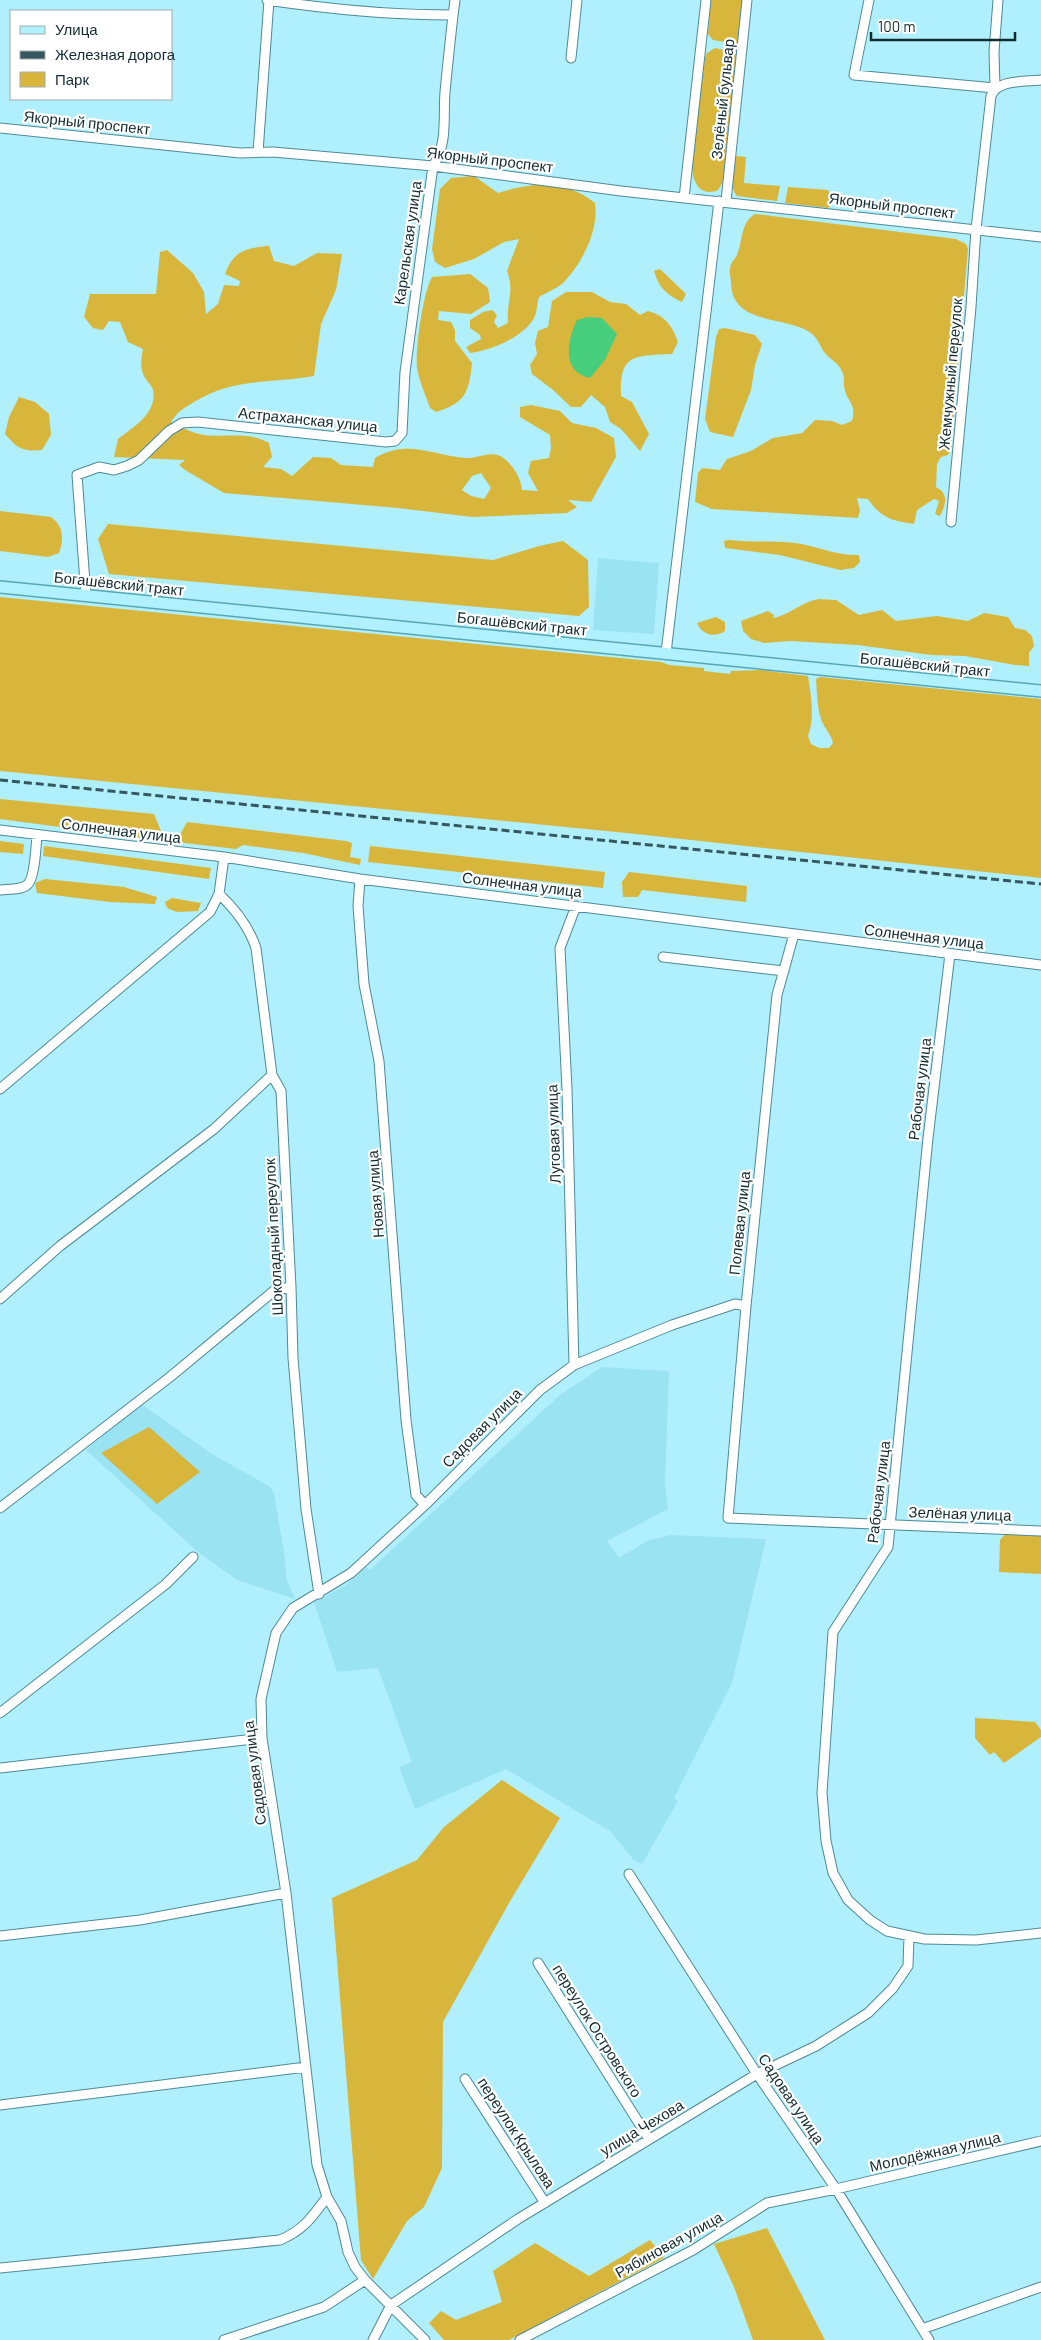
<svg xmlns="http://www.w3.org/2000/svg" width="1041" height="2340" font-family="Barlow,sans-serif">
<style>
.built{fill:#9ae3f3}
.green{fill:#d8b63b;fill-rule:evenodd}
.water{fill:#46ce7c}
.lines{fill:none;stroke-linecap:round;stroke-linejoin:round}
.minor-casing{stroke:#4e8a97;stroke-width:11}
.major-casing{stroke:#57a6b6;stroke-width:14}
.minor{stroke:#fff;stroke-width:9}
.major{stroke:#b0f1fe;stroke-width:11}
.rail{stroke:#36575e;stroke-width:3;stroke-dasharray:8 4;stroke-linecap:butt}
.labels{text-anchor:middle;stroke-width:4.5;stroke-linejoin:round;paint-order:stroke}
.street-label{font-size:15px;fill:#132c31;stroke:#fff}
</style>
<rect width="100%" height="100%" fill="#b0effd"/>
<path class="built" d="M598 558 659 563 654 634 593 630Z
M602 1367 669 1371 665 1482 668 1509 607 1541 619 1558 649 1540 671 1535 766 1539 732 1683 674 1798 678 1801 642 1864 633 1859 610 1831 506 1769 415 1809 399 1767 412 1762 378 1668 337 1672 314 1602 346 1585 366 1567 370 1570 560 1395Z
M141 1404 212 1454 269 1486 274 1493 285 1558 286 1578 295 1599 237 1580 199 1553 86 1450Z"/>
<path class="green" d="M711 0H744L737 44 713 40 708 34Z
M715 48 734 52 738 58 723 182 718 190C699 198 692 180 692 165L705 58 707 53Z
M735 156 746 157 744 183 780 186 777 201 737 196C728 186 733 168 735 156Z
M474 176 498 193C533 182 565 179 595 203 599 230 583 261 565 281 559 288 547 292 539 297 537 304 537 314 533 320 521 338 490 351 470 353L466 347 481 339 480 335 470 328V320L483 312 492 310 497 315 494 322 498 328 508 323C506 303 515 291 507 271L519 239 504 242 474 259 445 268 435 262 432 249 440 189 451 178Z
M788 187 828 190 831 196 829 208 785 203Z
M755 214 956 239 966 244 968 249 951 450 948 455 941 457 937 464 936 487C949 494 946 504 940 516L935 514 939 501 934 499 917 510 914 524C892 521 881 518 868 499L857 498 860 510 858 518 712 509 695 502 698 473 702 468 720 470 727 459 751 451 773 438 802 433 815 420 832 421 842 425 852 421C857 402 846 402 844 386 843 382 845 378 843 374 840 363 830 360 824 352 820 345 817 338 811 333 786 315 732 326 731 283 731 278 729 273 730 268 731 262 735 259 737 255 743 241 740 223 755 214Z
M269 246 274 261 294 266 317 253 342 254 336 290 321 324 314 376C269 384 235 377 194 402 184 408 177 412 171 422 182 428 192 433 204 435 228 438 247 431 269 443L272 457 263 467 281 469 292 476 313 457 331 458 341 465 373 467 375 458C408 439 431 455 465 458 481 459 492 448 506 460 515 468 521 479 522 490L538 491 528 473 531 461 549 458 551 448 550 435 520 417V407L531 405 560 411 572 423 596 428 614 438 616 457 591 502 568 500 577 507 567 513 472 517 398 508 224 493 185 470 179 465 185 460 114 457 118 439C134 426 157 414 153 390 152 385 146 381 144 376 140 368 141 358 143 349L128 342 120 322 109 321 103 330 93 328 84 317 90 294H156L160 252 167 250 193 273 204 292 206 314 218 304 224 285 239 286 240 281 225 274C234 250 246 248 269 246ZM481 473 491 488 484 499 471 496 462 490 472 476Z
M660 269 686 294 682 302C667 295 659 288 654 271Z
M470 274 488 288 490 302 471 314 439 311 438 320 451 322 455 330V341L472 363C469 393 465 403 436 412L430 408C426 396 419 381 417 368 415 350 423 292 432 277Z
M566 292H592L610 302 626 304 640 315 648 311C665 316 672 325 678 342L672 354C635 356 619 353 621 396L632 402 649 434 640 451 621 429 610 422 605 407 591 395 581 407H571L553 390 532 374 530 365 537 354 535 343 538 331 548 327 552 301Z
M725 328 755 335 762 344 755 365 751 390 733 437 710 432 705 419 716 337 719 329Z
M19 397 35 402 49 414 51 435 42 450C22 452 17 448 5 434L9 417Z
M0 511 51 517C64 526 64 540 59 553L48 557 0 551Z
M108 524 493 560 539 546 563 541 588 560 589 607 579 616 109 574 98 539Z
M729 540C751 543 773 540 795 543 816 546 837 556 859 555L860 562 854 568 840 570 780 555 725 548 724 541Z
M0 597 661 662 669 665 704 668V671L730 674 731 671 761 670 808 676C811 695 815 718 808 736L811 744 819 748H829L833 743C831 734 824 728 821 719 817 707 817 692 816 679L820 677 1041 699V878L636 834 0 771Z
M819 599 836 600 859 615 882 610 896 621 937 616 968 621 984 613 1008 617 1015 628 1025 630 1032 636 1034 646 1029 653V666L1015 665 965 656 931 655 858 645 790 641 764 643 751 639 743 631 741 621 768 611 774 615 773 618C790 615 801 602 819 599Z
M716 617 725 622V631C714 638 702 635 697 623Z
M0 799 154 814 165 841 0 819Z
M187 822 346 841 352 843 350 857 361 859 360 865 303 853 243 845 236 849 176 842Z
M0 841 24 844 23 854 0 852Z
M44 846 211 868 209 879 43 856Z
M370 846 605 872 603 888 368 862Z
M629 872 747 886 746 902 642 890 638 897H623L622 882Z
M45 879 124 887 157 897 155 904 110 902 37 893 35 883Z
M172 898 201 903 198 911 177 912 167 908 165 902Z
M149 1427 200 1472 157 1504 101 1453Z
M1006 1533 1041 1535V1574L999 1572 1000 1540Z
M975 1718 1035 1722 1041 1730V1737L1004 1763 994 1752 990 1755 975 1738Z
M502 1780 560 1818 509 1903 443 2022 442 2168 424 2207 407 2221 373 2279 361 2260 332 1898 417 1860 444 1827Z
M767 2228 825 2340H753L734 2287 714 2244Z
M650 2240 664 2258 509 2340H444L429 2323 441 2311 456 2320 502 2302 493 2271 535 2243 589 2276Z"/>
<path class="water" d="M588 317 602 318 617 334 605 360 590 378C561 372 567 340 577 320Z"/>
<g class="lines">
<defs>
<path id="minor" d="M267 0C328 9 391 15 453 15
M869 0 854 75 995 88 994 52 998 0
M571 58 577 0
M0 128 240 153 273 152 433 166 621 191 1041 237
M258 152 269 0
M684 198 706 0
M726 201 747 0
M951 522 971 307 976 229 991 96C997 79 1026 82 1041 80
M86 596 77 475 99 467 114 470 127 466 139 460 169 431 182 423 198 422 386 442 395 441 402 433 405 372 433 166C448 144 443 117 445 92 448 61 451 30 455 0
M666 653 719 201
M0 830 224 857 360 879 1041 965
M360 879 358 906 364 984 379 1061 406 1420 416 1495 425 1505
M0 890C8 889 21 890 27 885 35 879 36 846 37 835
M219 894C235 909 249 927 256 948L272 1075 281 1091 291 1287 293 1358 306 1509 319 1594
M794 934 777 995 746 1306 728 1518 1041 1531
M950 954 928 1138 888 1547 833 1632 822 1793 826 1841 833 1873 848 1900 870 1920 887 1931 924 1939 976 1940 1041 1933
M663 957 784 971
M0 1089 210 912 219 894 224 857
M0 1299 60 1246 214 1129 272 1075
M574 1365 567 1089 560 948 576 906
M0 1508 170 1377 275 1290 291 1287
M0 1713 166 1584 193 1557
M0 1768 262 1738
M629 1874 757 2074 836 2189 929 2340
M0 1936 140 1920 286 1893
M538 1963 649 2139
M465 2079 545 2203
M0 2105 306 2067
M0 2268 280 2240C304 2230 312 2217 327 2197
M922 2329 1041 2287
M224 2340 324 2307 365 2280
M373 2340 391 2305 518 2219 757 2074 816 2046 868 2013 893 1988 908 1966 909 1936
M425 2340 365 2280 355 2267 348 2252 341 2221 327 2197 317 2165 286 1893 262 1738 261 1699 276 1633 293 1608 351 1573 425 1505 540 1390 574 1365 672 1325 735 1304 746 1306
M520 2340 693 2250 767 2203 836 2189 1041 2141"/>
<path id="major" d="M0 587 1041 691"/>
</defs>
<use href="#minor" class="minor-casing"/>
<use href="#major" class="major-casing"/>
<use href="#minor" class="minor"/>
<use href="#major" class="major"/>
<path class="rail" d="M0 780 1041 884"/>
</g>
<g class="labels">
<g class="street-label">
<text transform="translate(723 99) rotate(-84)" y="5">Зелёный бульвар</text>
<text transform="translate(87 123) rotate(6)" y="5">Якорный проспект</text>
<text transform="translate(490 160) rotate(7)" y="5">Якорный проспект</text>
<text transform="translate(892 206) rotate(7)" y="5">Якорный проспект</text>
<text transform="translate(408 243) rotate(-82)" y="5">Карельская улица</text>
<text transform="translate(951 374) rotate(-85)" y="5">Жемчужный переулок</text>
<text transform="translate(308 420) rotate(6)" y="5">Астраханская улица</text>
<text transform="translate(119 584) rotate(6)" y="5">Богашёвский тракт</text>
<text transform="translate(522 624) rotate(6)" y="5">Богашёвский тракт</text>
<text transform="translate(925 665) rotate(6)" y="5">Богашёвский тракт</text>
<text transform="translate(121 831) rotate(7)" y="5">Солнечная улица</text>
<text transform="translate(522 885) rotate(7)" y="5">Солнечная улица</text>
<text transform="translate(924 937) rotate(7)" y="5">Солнечная улица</text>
<text transform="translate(920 1089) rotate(-83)" y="5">Рабочая улица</text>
<text transform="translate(554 1134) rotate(-92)" y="5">Луговая улица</text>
<text transform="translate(376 1194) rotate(-94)" y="5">Новая улица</text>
<text transform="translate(740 1223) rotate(-84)" y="5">Полевая улица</text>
<text transform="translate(274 1237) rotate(-93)" y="5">Шоколадный переулок</text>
<text transform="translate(482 1428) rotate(-45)" y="5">Садовая улица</text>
<text transform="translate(879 1492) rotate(-83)" y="5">Рабочая улица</text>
<text transform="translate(960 1514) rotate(2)" y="5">Зелёная улица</text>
<text transform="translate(255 1773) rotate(-97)" y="5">Садовая улица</text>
<text transform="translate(597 2031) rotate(58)" y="5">переулок Островского</text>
<text transform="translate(791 2099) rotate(56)" y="5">Садовая улица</text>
<text transform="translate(642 2128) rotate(-31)" y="5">улица Чехова</text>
<text transform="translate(516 2133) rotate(57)" y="5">переулок Крылова</text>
<text transform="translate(935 2152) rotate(-13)" y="5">Молодёжная улица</text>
<text transform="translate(669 2245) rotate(-29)" y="5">Рябиновая улица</text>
</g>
</g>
<rect x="10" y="10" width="162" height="90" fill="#ffffff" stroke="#a1abad"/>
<rect x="20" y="26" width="25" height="8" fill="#b0f1fe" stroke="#a1abad"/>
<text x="55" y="35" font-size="15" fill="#132c31">Улица</text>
<rect x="20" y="51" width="25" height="8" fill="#36575e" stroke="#a1abad"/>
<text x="55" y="60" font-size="15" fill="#132c31">Железная дорога</text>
<rect x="20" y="72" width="25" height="15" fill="#d8b63b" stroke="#a1abad"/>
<text x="55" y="85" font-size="15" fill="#132c31">Парк</text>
<path d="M871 32v8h144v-8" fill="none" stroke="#132c31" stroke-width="2.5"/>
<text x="878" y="32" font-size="15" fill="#132c31" stroke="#ffffff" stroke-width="4" paint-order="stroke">100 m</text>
</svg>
